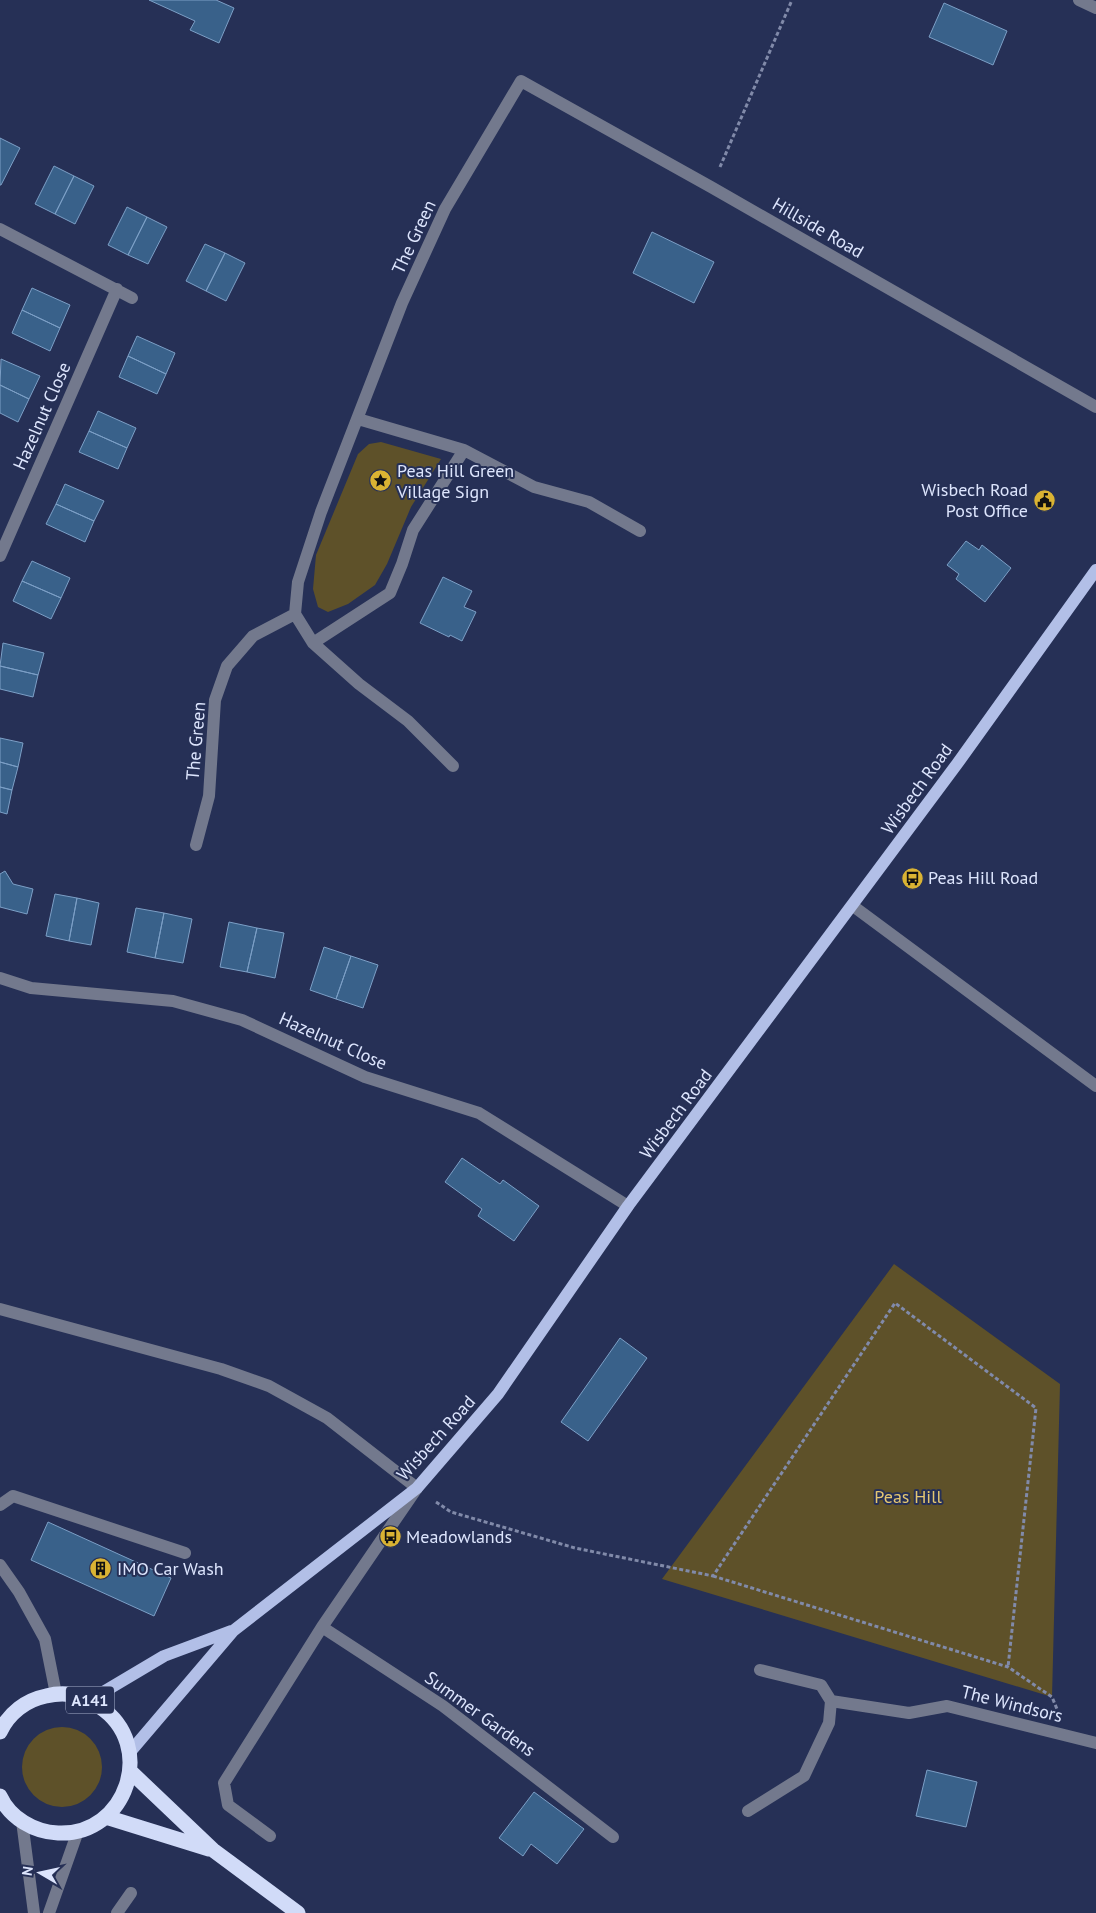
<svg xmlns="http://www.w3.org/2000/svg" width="1096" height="1913" font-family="'PT Sans',sans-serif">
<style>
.green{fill:#5e5129}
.building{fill:#39618a;stroke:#7c9fc6}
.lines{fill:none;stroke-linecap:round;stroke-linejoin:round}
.path{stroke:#818aa9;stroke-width:3;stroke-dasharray:4 2.5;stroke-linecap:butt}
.minor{stroke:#73798d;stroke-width:12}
.major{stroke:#b2bfe7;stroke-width:12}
.highway{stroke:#d1dbf8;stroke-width:15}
.labels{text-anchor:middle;stroke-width:4;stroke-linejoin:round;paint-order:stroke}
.shield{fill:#263056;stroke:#a6afcb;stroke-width:1}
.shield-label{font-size:16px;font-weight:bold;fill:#dde5fd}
.street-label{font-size:18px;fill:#dde5fd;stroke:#263056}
.poi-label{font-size:18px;fill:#dde5fd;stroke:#263056;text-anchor:start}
.park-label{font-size:18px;fill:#e5c771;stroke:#263056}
</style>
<rect width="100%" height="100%" fill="#263056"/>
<path class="green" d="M381 442 441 459 411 507 387 564 375 585 348 604 328 612 318 607 313 589 316 555 358 454 369 444Z
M894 1264 1060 1384 1052 1697 662 1579Z
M22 1767a40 40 0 1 1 80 0a40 40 0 1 1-80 0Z"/>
<path class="building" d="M149 0H216L234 8 219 43 190 30 195 21Z
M944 3 1007 31 993 65 929 37Z
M0 138 20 148 1 185H0Z
M54 166 74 176 55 214 35 204Z
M74 176 94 186 75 224 55 214Z
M127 207 147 217 128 255 108 245Z
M147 217 167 227 148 264 128 255Z
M652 232 714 262 694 303 633 273Z
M205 244 225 253 206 291 186 281Z
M225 253 245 263 226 301 206 291Z
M32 288 70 305 60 328 22 310Z
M22 310 60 328 50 351 12 333Z
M137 336 175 353 166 374 128 356Z
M128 356 166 374 157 394 119 377Z
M1 359 40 376 29 399 0 385Z
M0 385 29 399 18 422 0 413Z
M98 411 136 428 127 448 89 431Z
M89 431 127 448 118 469 79 452Z
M65 484 104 501 94 521 56 504Z
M56 504 94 521 85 542 46 524Z
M966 541 979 550 982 545 1011 568 985 602 956 579 959 574 947 565Z
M32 561 70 578 61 598 22 581Z
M443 577 472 591 464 607 476 612 462 641 450 635 449 637 420 623Z
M22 581 61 598 51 619 13 601Z
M3 643 44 653 38 675 0 666Z
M0 666 38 675 33 697 0 689Z
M0 738 23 743 18 767 0 762Z
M0 762 18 767 12 790 0 787Z
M0 787 12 790 7 814 0 812Z
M5 871 13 884 33 889 27 914 0 907V874Z
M55 894 77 898 69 941 46 936Z
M77 898 99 903 91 945 69 941Z
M136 908 164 913 155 958 127 952Z
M164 913 192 919 183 963 155 958Z
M229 922 257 928 247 972 220 967Z
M257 928 284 933 275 978 247 972Z
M324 947 351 956 336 999 310 990Z
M351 956 378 965 363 1008 336 999Z
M462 1158 500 1184 503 1180 539 1206 514 1241 478 1216 482 1209 445 1182Z
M620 1338 647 1358 588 1441 561 1422Z
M48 1522 171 1578 154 1616 31 1560Z
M927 1770 977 1782 966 1827 916 1816Z
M534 1792 584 1829 557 1864 531 1844 523 1856 499 1838Z"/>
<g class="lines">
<path class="path" d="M720 167 792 0
M436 1502 451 1512 575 1548 713 1576 895 1303 1036 1408 1008 1667
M713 1576 1008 1667 1052 1697 1057 1709"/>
<path class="minor" d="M1079 0 1096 8
M0 229 132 298
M358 419 464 450 534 487 589 502 640 531
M0 556 117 289
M295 614 313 643 359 684 408 721 453 766
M313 643 390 593 402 564 413 530 464 450
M196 845 209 796 215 700 227 666 253 636 295 614 298 582 321 512 402 303 445 209 521 81 711 187 1096 407
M853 906 1096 1086
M0 978 31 988 173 1001 242 1020 365 1077 479 1113 628 1206
M0 1309 221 1369 269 1386 327 1418 417 1488 322 1627 224 1783 228 1805 270 1836
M0 1505 13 1496 185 1553
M0 1565 19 1592 45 1639 56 1694
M322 1627 443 1706 613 1837
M831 1701 909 1713 947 1706 1096 1743
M748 1811 804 1776 829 1723 831 1701 821 1685 760 1670
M22 1821 34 1913
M49 1913 78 1831
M117 1913 131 1893"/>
<path class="major" d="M90 1700 164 1656 231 1631
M130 1752 233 1631 417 1488 498 1394 628 1206 957 764 1096 570"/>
<path class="highway" d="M0 1732C9 1713 26 1700 46 1696 66 1691 84 1695 100 1707 157 1745 127 1836 58 1833 34 1832 10 1818 0 1796
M131 1772 213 1850 298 1913
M106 1817 209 1849"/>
</g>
<defs>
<symbol id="sight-disc" viewBox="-11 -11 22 22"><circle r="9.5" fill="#dab333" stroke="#263056"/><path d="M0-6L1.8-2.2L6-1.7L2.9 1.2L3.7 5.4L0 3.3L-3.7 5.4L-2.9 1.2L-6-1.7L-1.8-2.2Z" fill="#111"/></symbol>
<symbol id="civic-disc" viewBox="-11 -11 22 22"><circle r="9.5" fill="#dab333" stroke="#263056"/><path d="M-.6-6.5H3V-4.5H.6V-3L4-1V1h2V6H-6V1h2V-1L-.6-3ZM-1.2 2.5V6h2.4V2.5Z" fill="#111"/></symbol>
<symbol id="bus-disc" viewBox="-11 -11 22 22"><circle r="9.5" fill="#dab333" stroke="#263056"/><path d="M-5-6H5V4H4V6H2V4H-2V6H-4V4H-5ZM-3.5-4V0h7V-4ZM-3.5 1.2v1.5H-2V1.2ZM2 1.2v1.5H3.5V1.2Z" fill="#111"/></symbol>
<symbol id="building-disc" viewBox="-11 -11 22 22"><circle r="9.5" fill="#dab333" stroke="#263056"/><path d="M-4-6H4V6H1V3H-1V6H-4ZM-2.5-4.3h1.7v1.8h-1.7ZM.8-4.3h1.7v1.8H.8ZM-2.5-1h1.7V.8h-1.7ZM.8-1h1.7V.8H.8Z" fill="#111"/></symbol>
</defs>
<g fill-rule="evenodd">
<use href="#sight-disc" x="368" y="468" width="25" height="25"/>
<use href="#civic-disc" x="1032" y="488" width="25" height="25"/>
<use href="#bus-disc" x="900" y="866" width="25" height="25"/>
<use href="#bus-disc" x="378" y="1524" width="25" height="25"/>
<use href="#building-disc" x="88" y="1556" width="25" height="25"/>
</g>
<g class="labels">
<rect class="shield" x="66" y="1686.5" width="48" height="27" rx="4"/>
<g class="shield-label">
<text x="90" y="1706">A141</text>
</g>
<g class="street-label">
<text transform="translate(818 228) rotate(30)" y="6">Hillside Road</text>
<text transform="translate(414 237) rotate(-65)" y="6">The Green</text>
<text transform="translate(42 416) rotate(-66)" y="6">Hazelnut Close</text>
<text transform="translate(196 741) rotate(-85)" y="6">The Green</text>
<text transform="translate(917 789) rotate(-54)" y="6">Wisbech Road</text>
<text transform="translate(333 1041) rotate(24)" y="6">Hazelnut Close</text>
<text transform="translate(676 1114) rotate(-53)" y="6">Wisbech Road</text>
<text transform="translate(436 1438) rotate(-48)" y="6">Wisbech Road</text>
<text transform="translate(1012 1704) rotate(14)" y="6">The Windsors</text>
<text transform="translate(480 1714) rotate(36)" y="6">Summer Gardens</text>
</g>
<g class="poi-label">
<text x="397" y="477">Peas Hill Green<tspan x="397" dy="21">Village Sign</tspan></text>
<text x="1028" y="496" text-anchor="end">Wisbech Road<tspan x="1028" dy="21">Post Office</tspan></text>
<text x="928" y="884">Peas Hill Road</text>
<text x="406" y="1543">Meadowlands</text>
<text x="117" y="1575">IMO Car Wash</text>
</g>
<g class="park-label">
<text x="908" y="1503">Peas Hill</text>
</g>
</g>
<g transform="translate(40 1873) rotate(279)" stroke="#263056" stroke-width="4" paint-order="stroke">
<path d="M0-4L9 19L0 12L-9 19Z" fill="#dde5fd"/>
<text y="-8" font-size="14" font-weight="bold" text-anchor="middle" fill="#dde5fd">N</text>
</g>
</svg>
